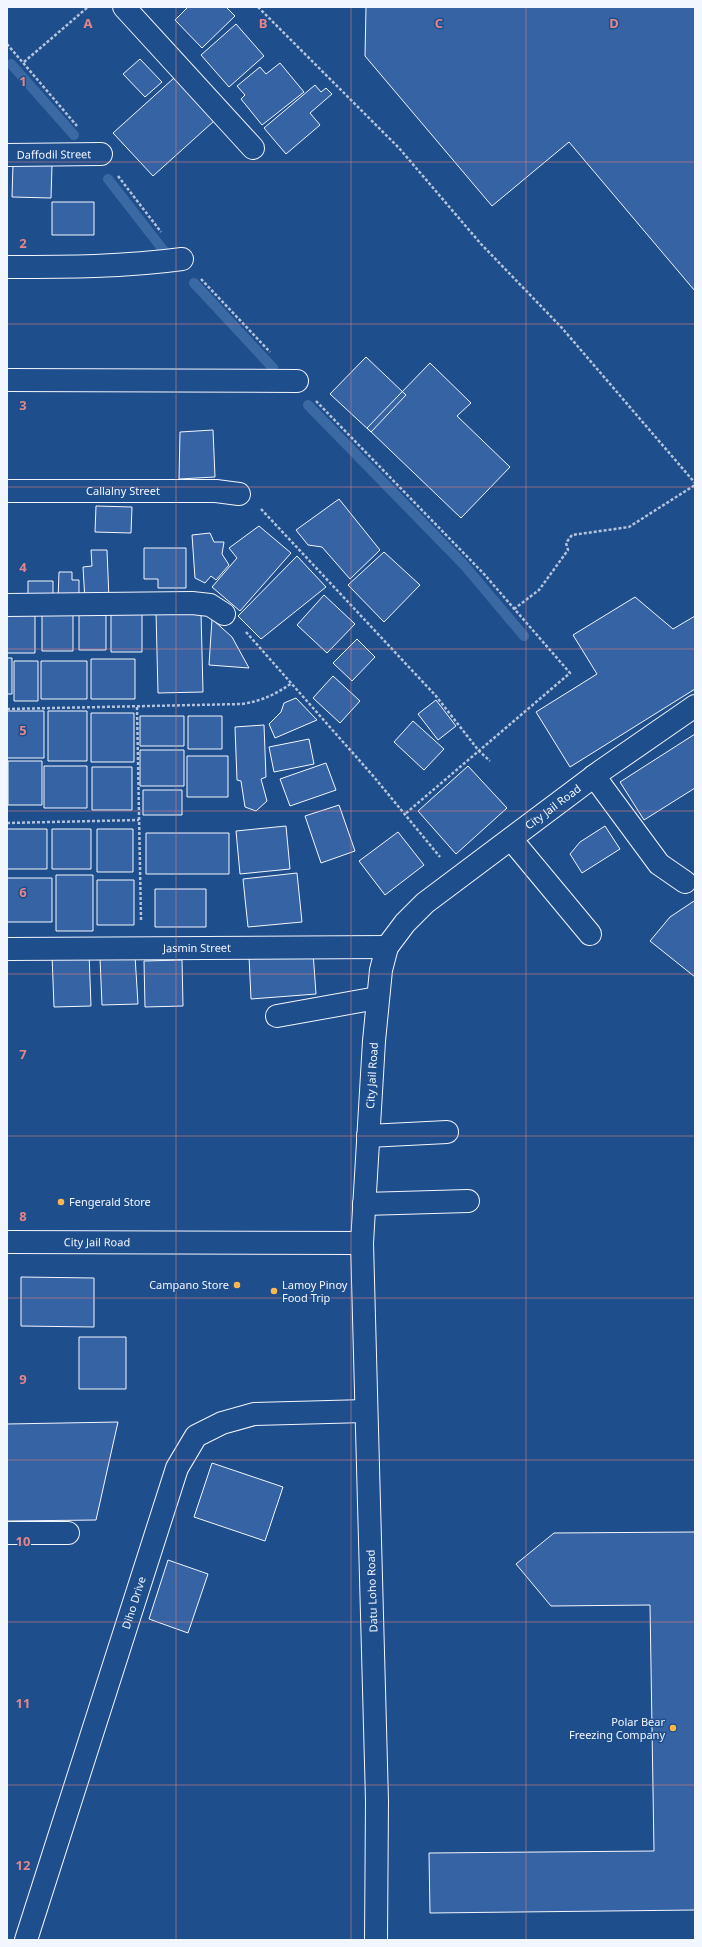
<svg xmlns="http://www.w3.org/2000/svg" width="702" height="1947" font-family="'Noto Sans',sans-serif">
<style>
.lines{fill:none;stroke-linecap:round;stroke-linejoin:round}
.stream{stroke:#3b69a3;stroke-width:10}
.building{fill:#3563a3;stroke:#f2f6ff}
.minor-casing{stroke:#f2f6ff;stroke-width:24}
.path{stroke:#b3c4dc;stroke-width:2.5;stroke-dasharray:3 2;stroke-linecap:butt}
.minor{stroke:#1f4e8c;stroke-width:22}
.grid{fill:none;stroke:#e38589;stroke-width:1;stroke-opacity:0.55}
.poi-dot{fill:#ffb74d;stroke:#1f4e8c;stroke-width:1.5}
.labels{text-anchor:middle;stroke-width:3;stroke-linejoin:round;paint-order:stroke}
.street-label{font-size:11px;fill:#f2f6ff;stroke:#1f4e8c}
.poi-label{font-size:11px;fill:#f2f6ff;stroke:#1f4e8c;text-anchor:start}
.grid-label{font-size:13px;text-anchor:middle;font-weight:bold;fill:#e38589;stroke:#1f4e8c;stroke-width:3;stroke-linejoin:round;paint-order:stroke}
</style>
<rect width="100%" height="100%" fill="#1f4e8c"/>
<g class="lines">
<path class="stream" d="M11 64 74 135
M108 179 164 251
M194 283 273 368
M308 405 465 566 524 636"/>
</g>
<path class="building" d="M188 7H226L235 16 202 48 175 20Z
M366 7H695V291L569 142 492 206 365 56Z
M236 24 264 56 229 87 201 55Z
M140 59 162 82 145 97 123 74Z
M280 63 304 92 262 125 241 99 245 95 237 86 260 67 266 74Z
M174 78 214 121 153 176 113 133Z
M315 85 321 92 326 88 332 94 310 113 320 125 286 154 264 128Z
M13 164 52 165 51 198 12 197Z
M52 202H94V235H52Z
M366 357 406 395 371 432 330 394Z
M430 363 471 403 457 416 510 467 461 518 367 428Z
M213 430 215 477 179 479 180 432Z
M339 499 380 550 350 579 322 547 308 545 296 530Z
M96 506 132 507 131 533 95 532Z
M259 526 291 553 240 611 212 587 237 558 229 548Z
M210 533 214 542H224L222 554 229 565 216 580 211 576 205 583 195 578 192 535Z
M144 548H186V588H158V579H144Z
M91 550H107L109 599 85 601 83 567 92 566Z
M384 552 420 585 384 622 348 585Z
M297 556 326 587 261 639 238 616Z
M59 572H72V580H79V601L58 600Z
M28 581H53V600H28Z
M324 595 355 624 327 653 297 625Z
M635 597 673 629 695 616V689L570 767 536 712 597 674 573 635Z
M111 609H142V652H111Z
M79 610H106V650H79Z
M7 611H35V653H7Z
M156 612 201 613 203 692 158 693Z
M42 613H73V651H42Z
M212 619 232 637 249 668 209 665Z
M357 639 375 657 352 681 333 663Z
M7 658H12V694H7Z
M91 659H135V699H91Z
M14 661H38V701H14Z
M41 661H87V699H41Z
M333 676 360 701 340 723 313 698Z
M296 698 317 720 275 738 269 724 281 712 284 703Z
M436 700 456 726 438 740 418 714Z
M7 711H44V758H7Z
M48 711H87V761H48Z
M91 713H134V762H91Z
M140 716H184V746H140Z
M188 716H222V749H188Z
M413 721 444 749 424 770 394 742Z
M264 725 266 777 261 779 267 801 256 811 245 807 241 781 237 780 235 727Z
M695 734V788L644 820 620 782Z
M309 739 314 764 274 772 269 747Z
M140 750H184V786H140Z
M187 756H228V797H187Z
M8 761H42V805H8Z
M326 763 336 790 290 806 280 779Z
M44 766H87V808H44Z
M468 766 507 808 456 854 418 811Z
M92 767H132V810H92Z
M143 790H182V815H143Z
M339 805 355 851 321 863 305 816Z
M286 826 290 869 240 874 236 831Z
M605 826 620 849 582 873 570 854 580 842Z
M7 829H47V869H7Z
M52 829H91V869H52Z
M97 829H133V872H97Z
M398 832 424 865 385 895 359 861Z
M146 833H229V874H146Z
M297 873 302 922 248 927 243 879Z
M56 875H93V931H56Z
M7 878H52V922H7Z
M97 880H134V925H97Z
M155 889H206V927H155Z
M694 901H695V977L650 941 670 917Z
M313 952 316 994 251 999 249 956Z
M89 953 91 1006 54 1007 52 955Z
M135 956 138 1004 102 1005 100 958Z
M182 960 183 1006 145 1007 144 961Z
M21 1277 94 1278V1327L21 1326Z
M79 1337H126V1389H79Z
M118 1422 96 1520 7 1521V1424Z
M212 1463 283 1487 265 1541 194 1517Z
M695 1532V1910L430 1913 429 1853 654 1851 650 1605 551 1606 516 1564 554 1533Z
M168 1560 208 1574 188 1633 149 1619Z"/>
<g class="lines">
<defs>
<g id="minor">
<path d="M124 7 253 148"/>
<path id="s1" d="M7 155 101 154"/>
<path d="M7 267C65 267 124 267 182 259"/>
<path d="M7 380 297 381"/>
<path id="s2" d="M7 491H216L239 494"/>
<path d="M7 605 192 603 210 605 224 614"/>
<path d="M594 776 659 864 685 882"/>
<path d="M511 839 590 934"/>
<path id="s3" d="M7 949 387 947"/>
<path d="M277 1016 377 998"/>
<path d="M368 1136 447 1132"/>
<path d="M364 1204 468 1201"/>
<path id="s4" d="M7 1242 362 1243"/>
<path d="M7 1533H68"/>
<path id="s5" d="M26 1940 177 1468 196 1436 222 1423 254 1414 366 1411"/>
<path id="s6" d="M376 1940 377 1801 362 1243 374 1041 381 970 387 947 405 923 425 903 601 771 695 706"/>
</g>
</defs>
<use href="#minor" class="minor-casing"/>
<path class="path" d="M258 7 399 148 481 244 562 328 695 483
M7 44 77 126
M24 62 88 7
M118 176 161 232
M201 279 270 352
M316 401 484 574 570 673 405 814
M261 509 436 696 479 751 490 761
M514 609 539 590 568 550 566 543 572 535 629 527 695 485
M246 632 374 777 440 857
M137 707 141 920
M7 709 242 704C262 701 276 694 292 683
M7 823 139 820"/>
<use href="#minor" class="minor"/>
</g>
<path class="grid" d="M176 7V1940M351 7V1940M526 7V1940M7 162H695M7 324H695M7 487H695M7 649H695M7 811H695M7 974H695M7 1136H695M7 1298H695M7 1460H695M7 1622H695M7 1785H695"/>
<g class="poi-dot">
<circle cx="61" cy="1202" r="4"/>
<circle cx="237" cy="1285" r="4"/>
<circle cx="274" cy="1291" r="4"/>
<circle cx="673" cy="1728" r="4"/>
</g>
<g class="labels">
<g class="street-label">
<text dy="4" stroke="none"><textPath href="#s1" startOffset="47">Daffodil Street</textPath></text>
<text dy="4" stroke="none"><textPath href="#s2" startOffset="116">Callalny Street</textPath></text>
<text dy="4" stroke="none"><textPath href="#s6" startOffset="1213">City Jail Road</textPath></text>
<text dy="4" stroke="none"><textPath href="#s3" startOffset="190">Jasmin Street</textPath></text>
<text dy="4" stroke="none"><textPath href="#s6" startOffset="865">City Jail Road</textPath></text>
<text dy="4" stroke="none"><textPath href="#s4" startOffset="90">City Jail Road</textPath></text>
<text transform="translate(372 1591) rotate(-92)" y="4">Datu Loho Road</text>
<text dy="4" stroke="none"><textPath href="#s5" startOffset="354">Diho Drive</textPath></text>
</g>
<g class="poi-label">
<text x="69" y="1206">Fengerald Store</text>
<text x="229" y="1289" text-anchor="end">Campano Store</text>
<text x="282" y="1289">Lamoy Pinoy<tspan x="282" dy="13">Food Trip</tspan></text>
<text x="665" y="1726" text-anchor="end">Polar Bear<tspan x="665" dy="13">Freezing Company</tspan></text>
</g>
</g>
<g class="grid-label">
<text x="88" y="28">A</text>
<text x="263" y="28">B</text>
<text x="439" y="28">C</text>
<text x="614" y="28">D</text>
<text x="23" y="86">1</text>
<text x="23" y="248">2</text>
<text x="23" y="410">3</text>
<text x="23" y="572">4</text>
<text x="23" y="735">5</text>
<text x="23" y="897">6</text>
<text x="23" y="1059">7</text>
<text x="23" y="1221">8</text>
<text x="23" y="1384">9</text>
<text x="23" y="1546">10</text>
<text x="23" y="1708">11</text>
<text x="23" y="1870">12</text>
</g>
<rect width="702" height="1947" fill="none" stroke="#f2f6ff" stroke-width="16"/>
</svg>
